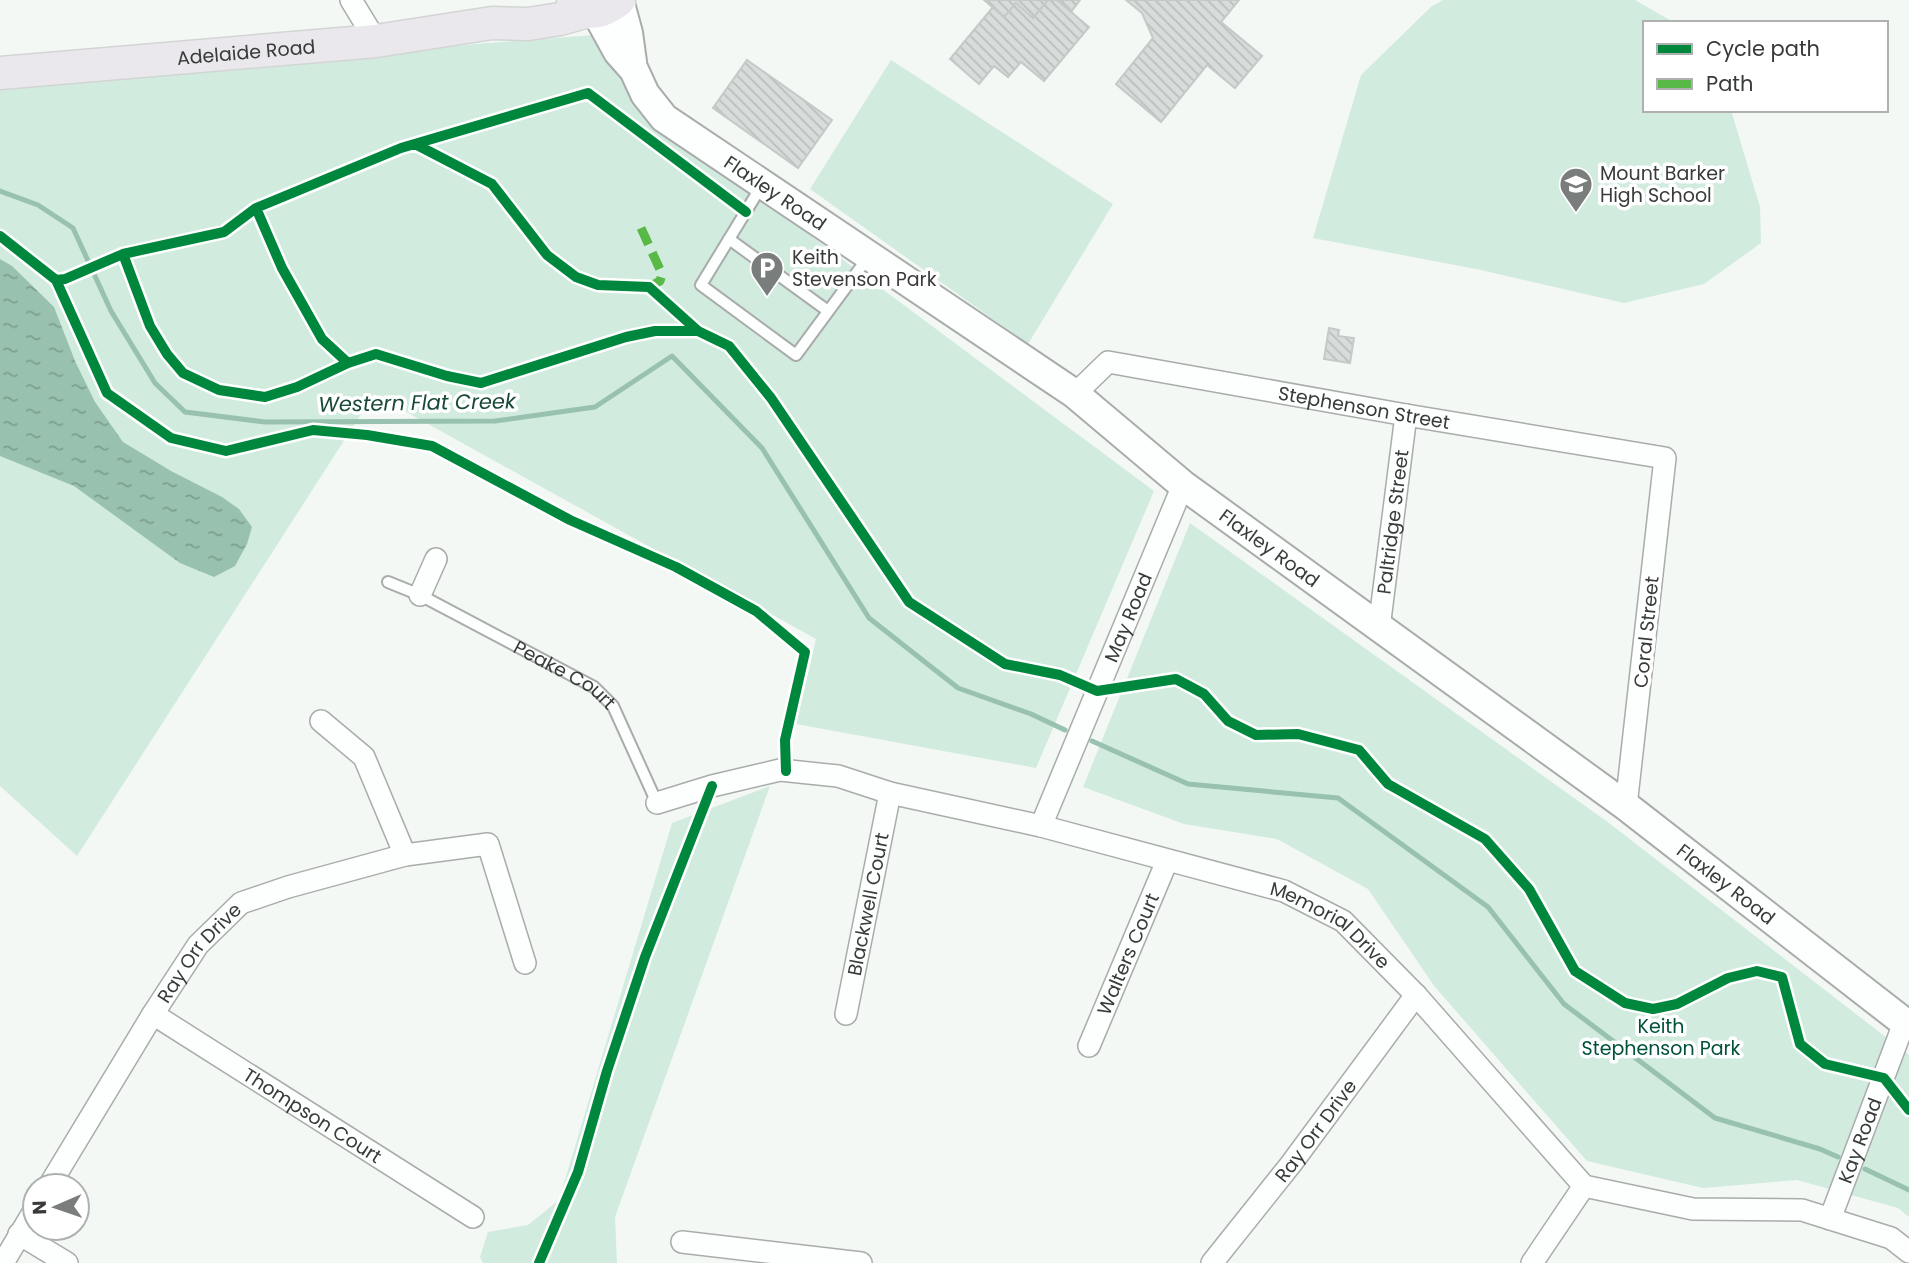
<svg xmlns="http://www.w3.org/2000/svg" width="1909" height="1263" font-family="Poppins,sans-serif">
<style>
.green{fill:#d1ebde}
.water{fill:url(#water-ripples)}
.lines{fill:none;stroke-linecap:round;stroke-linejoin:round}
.stream{stroke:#98c1b0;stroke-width:5}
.building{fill:url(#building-back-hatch);stroke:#c5c9c7;stroke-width:2}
.service-casing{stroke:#a9acaa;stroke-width:14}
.minor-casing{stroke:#a9acaa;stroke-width:24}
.secondary-casing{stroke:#a9acaa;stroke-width:32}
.primary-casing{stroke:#d3d5d4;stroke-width:35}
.service{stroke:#fdfefe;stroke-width:10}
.minor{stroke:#fdfefe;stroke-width:21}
.secondary{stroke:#fdfefe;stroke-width:28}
.primary{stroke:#eae8ec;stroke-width:32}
.quiet{stroke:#58b947;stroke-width:9;stroke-dasharray:18 9;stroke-linecap:butt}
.cycleway-casing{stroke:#fff;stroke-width:15}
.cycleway{stroke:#00873e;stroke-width:10}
.labels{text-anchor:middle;stroke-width:7;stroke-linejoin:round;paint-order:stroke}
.street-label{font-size:19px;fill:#383b3a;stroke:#fff}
.poi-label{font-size:19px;fill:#383b3a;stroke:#fff;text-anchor:start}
.park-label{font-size:19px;fill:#00513a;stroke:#fff}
.water-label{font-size:21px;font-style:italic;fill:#194937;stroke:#fff}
</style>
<defs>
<pattern id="water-ripples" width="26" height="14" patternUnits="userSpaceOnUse" patternTransform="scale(1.75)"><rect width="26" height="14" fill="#98c1b0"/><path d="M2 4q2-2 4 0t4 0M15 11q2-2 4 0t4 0" fill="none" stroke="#7d9e90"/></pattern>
<pattern id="building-back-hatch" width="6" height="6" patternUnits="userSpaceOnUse" patternTransform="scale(1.75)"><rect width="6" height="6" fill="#d8dcda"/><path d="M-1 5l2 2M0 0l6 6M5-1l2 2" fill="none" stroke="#babebc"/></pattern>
</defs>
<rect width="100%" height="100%" fill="#f3f8f5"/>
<path class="green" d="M1443 0H1635L1675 23H1645V110H1731L1760 207 1761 243 1704 284 1624 303 1481 270 1313 238 1361 75 1432 6Z
M594 35 640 109 1154 491 1036 768 796 724 816 639 374 394 77 856 0 786V90L487 43Z
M891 60 1113 204 1028 344 810 189Z
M1190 523 1609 823 1909 1055V1217L1898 1208 1797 1180 1703 1188 1587 1161 1435 987 1368 889 1277 839 1184 824 1083 787Z
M770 786 615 1217 617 1263H483L480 1257 488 1232 528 1225 559 1200 672 823Z"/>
<path class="water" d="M0 259 12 266 54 307 75 361 95 402 123 442 171 471 222 497 239 509 252 527 247 544 235 566 214 577 180 563 74 486 0 456Z"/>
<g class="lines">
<path class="stream" d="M0 191 38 205 73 228 111 311 155 383 185 412 265 422 495 421 595 407 672 356 762 448 869 618 958 688 1031 714 1065 730
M1092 741 1188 784 1338 798 1488 907 1564 1004 1715 1118 1820 1149 1838 1157
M1865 1169 1909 1190"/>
</g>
<path class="building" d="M984 0H1048L1033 18 1016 3 1004 17Z
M1048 0H1057L1089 27 1044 81 1021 62 1008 77 994 66 979 84 950 59 993 7 1004 17 1016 3 1033 18Z
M1057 0H1080L1071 12Z
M1126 0H1239L1221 22 1262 56 1235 88 1207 65 1161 122 1116 84 1153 38 1142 13Z
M747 60 832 120 798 168 713 108Z
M1329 328 1339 330 1338 336 1354 338 1350 363 1324 359Z"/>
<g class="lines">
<defs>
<g id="service">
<path d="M762 185 701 285 796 355 869 256"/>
<path d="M729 239 828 311"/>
<path id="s1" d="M388 582 420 595 594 687 613 706 657 803"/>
</g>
<g id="minor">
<path d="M351 0 376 41"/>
<path id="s2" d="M1075 394 1108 362 1406 415 1665 458 1626 806"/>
<path d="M420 595 436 559"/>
<path id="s3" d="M1379 628 1406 415"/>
<path d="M321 721 364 757 405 855"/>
<path id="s4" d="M657 803 712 786 780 770 838 776 890 793 1041 826 1284 891 1343 921 1416 995 1584 1186 1693 1209 1802 1210 1891 1238 1909 1252"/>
<path id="s5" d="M1041 826 1183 485"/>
<path id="s6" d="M153 1014 473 1217"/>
<path id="s7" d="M846 1014 890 793"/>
<path id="s8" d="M1089 1046 1167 861"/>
<path id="s9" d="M49 1186 153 1014 198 945 241 903 288 887 405 855 488 844 525 963"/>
<path id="s10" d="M1830 1219 1904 1023"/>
<path d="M19 1234 67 1263"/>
<path d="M682 1242 861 1263"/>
<path d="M3 1263 35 1209"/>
<path id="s11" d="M1212 1263 1291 1164 1416 995"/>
<path d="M1532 1263 1584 1186"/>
</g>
<g id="secondary">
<path d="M619 0 628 33 632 62"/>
<path id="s12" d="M596 12 618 52 634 70 645 94 664 118 1075 394 1183 485 1626 806 1909 1026"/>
</g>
<g id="primary">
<path d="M573 0C589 18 602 13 619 0"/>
<path id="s13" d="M0 73 376 41 492 23 528 24 560 19 588 11"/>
</g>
</defs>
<use href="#service" class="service-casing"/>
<use href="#minor" class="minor-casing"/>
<use href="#secondary" class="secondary-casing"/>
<use href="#primary" class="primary-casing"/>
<use href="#service" class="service"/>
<use href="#minor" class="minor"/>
<use href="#secondary" class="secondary"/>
<use href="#primary" class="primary"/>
<path class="quiet" d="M641 228 662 274 660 281 649 287"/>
<defs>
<path id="cycleway" d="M415 144 492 184 547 255 576 277 598 285 649 287 698 331 729 346 771 398 909 602 1005 664 1060 675 1097 691 1176 679 1204 694 1228 721 1256 735 1298 734 1359 750 1388 784 1485 839 1529 889 1575 971 1625 1003 1653 1009 1677 1004 1728 978 1757 971 1782 977 1800 1044 1825 1064 1884 1078 1909 1110
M256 208 282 268 322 339 348 363
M0 236 56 280 65 279 123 254 224 232 256 208 401 148 588 93 746 212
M123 254 150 326 167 354 183 373 219 390 265 397 297 387 348 363 376 354 447 376 481 383 626 337 655 331H698
M56 280 107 393 171 438 226 451 313 430 367 435 432 446 570 520 676 567 756 611 805 652 785 740 786 771
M539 1263 578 1172 607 1071 645 957 712 786"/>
</defs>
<use href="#cycleway" class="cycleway-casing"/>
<use href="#cycleway" class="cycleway"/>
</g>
<defs>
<symbol id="school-pin" viewBox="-11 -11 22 30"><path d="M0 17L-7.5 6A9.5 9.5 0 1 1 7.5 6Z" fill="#797d7b" stroke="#fff"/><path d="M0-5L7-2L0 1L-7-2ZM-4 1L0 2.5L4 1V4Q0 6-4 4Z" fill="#fff"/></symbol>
<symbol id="parking-pin" viewBox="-11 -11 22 30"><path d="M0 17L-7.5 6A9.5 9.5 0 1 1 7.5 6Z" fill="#797d7b" stroke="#fff"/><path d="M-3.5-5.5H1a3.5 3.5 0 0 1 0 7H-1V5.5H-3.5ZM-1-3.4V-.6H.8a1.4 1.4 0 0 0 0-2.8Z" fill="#fff"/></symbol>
</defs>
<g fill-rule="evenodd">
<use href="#school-pin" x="1557" y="165" width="38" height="52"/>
<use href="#parking-pin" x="748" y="249" width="38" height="52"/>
</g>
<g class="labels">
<g class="street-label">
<text dy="7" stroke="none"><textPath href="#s13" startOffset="247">Adelaide Road</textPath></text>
<text dy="7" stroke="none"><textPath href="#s12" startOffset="261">Flaxley Road</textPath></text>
<text dy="7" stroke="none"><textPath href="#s2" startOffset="306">Stephenson Street</textPath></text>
<text dy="7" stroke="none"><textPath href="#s3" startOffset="107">Paltridge Street</textPath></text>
<text dy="7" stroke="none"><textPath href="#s12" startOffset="870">Flaxley Road</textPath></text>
<text dy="7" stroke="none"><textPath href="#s5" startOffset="226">May Road</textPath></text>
<text transform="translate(1646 632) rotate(-84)" y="7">Coral Street</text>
<text dy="7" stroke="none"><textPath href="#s1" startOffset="200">Peake Court</textPath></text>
<text dy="7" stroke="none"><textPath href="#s12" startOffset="1437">Flaxley Road</textPath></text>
<text dy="7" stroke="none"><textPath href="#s7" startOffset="112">Blackwell Court</textPath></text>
<text dy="7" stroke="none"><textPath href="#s4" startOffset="704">Memorial Drive</textPath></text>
<text dy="7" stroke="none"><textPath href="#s8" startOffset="100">Walters Court</textPath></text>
<text dy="7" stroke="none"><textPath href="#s9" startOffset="278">Ray Orr Drive</textPath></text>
<text dy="7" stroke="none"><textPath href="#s6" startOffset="189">Thompson Court</textPath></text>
<text dy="7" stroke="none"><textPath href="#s11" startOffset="168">Ray Orr Drive</textPath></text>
<text dy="7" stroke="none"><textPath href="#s10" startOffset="84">Kay Road</textPath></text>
</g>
<g class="poi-label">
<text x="1600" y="180">Mount Barker<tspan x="1600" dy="22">High School</tspan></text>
<text x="792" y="264">Keith<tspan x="792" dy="22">Stevenson Park</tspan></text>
</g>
<g class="park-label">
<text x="1661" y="1033">Keith<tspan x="1661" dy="22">Stephenson Park</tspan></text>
</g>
<g class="water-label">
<text transform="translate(417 403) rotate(-1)" y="7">Western Flat Creek</text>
</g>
</g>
<rect x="1643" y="21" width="245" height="91" fill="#ffffff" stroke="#afb1b0" stroke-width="2"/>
<rect x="1657" y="44" width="35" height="10" fill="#00873e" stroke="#afb1b0" stroke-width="2"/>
<text x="1706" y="56" font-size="21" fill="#383b3a">Cycle path</text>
<rect x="1657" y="79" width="35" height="10" fill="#58b947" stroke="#afb1b0" stroke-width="2"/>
<text x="1706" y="91" font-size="21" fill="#383b3a">Path</text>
<g transform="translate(56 1207) rotate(268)"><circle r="33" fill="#ffffff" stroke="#afb1b0" stroke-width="2"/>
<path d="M0-5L12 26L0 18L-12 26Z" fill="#797d7b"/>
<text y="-10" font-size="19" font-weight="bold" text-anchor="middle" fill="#383b3a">N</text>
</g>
</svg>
